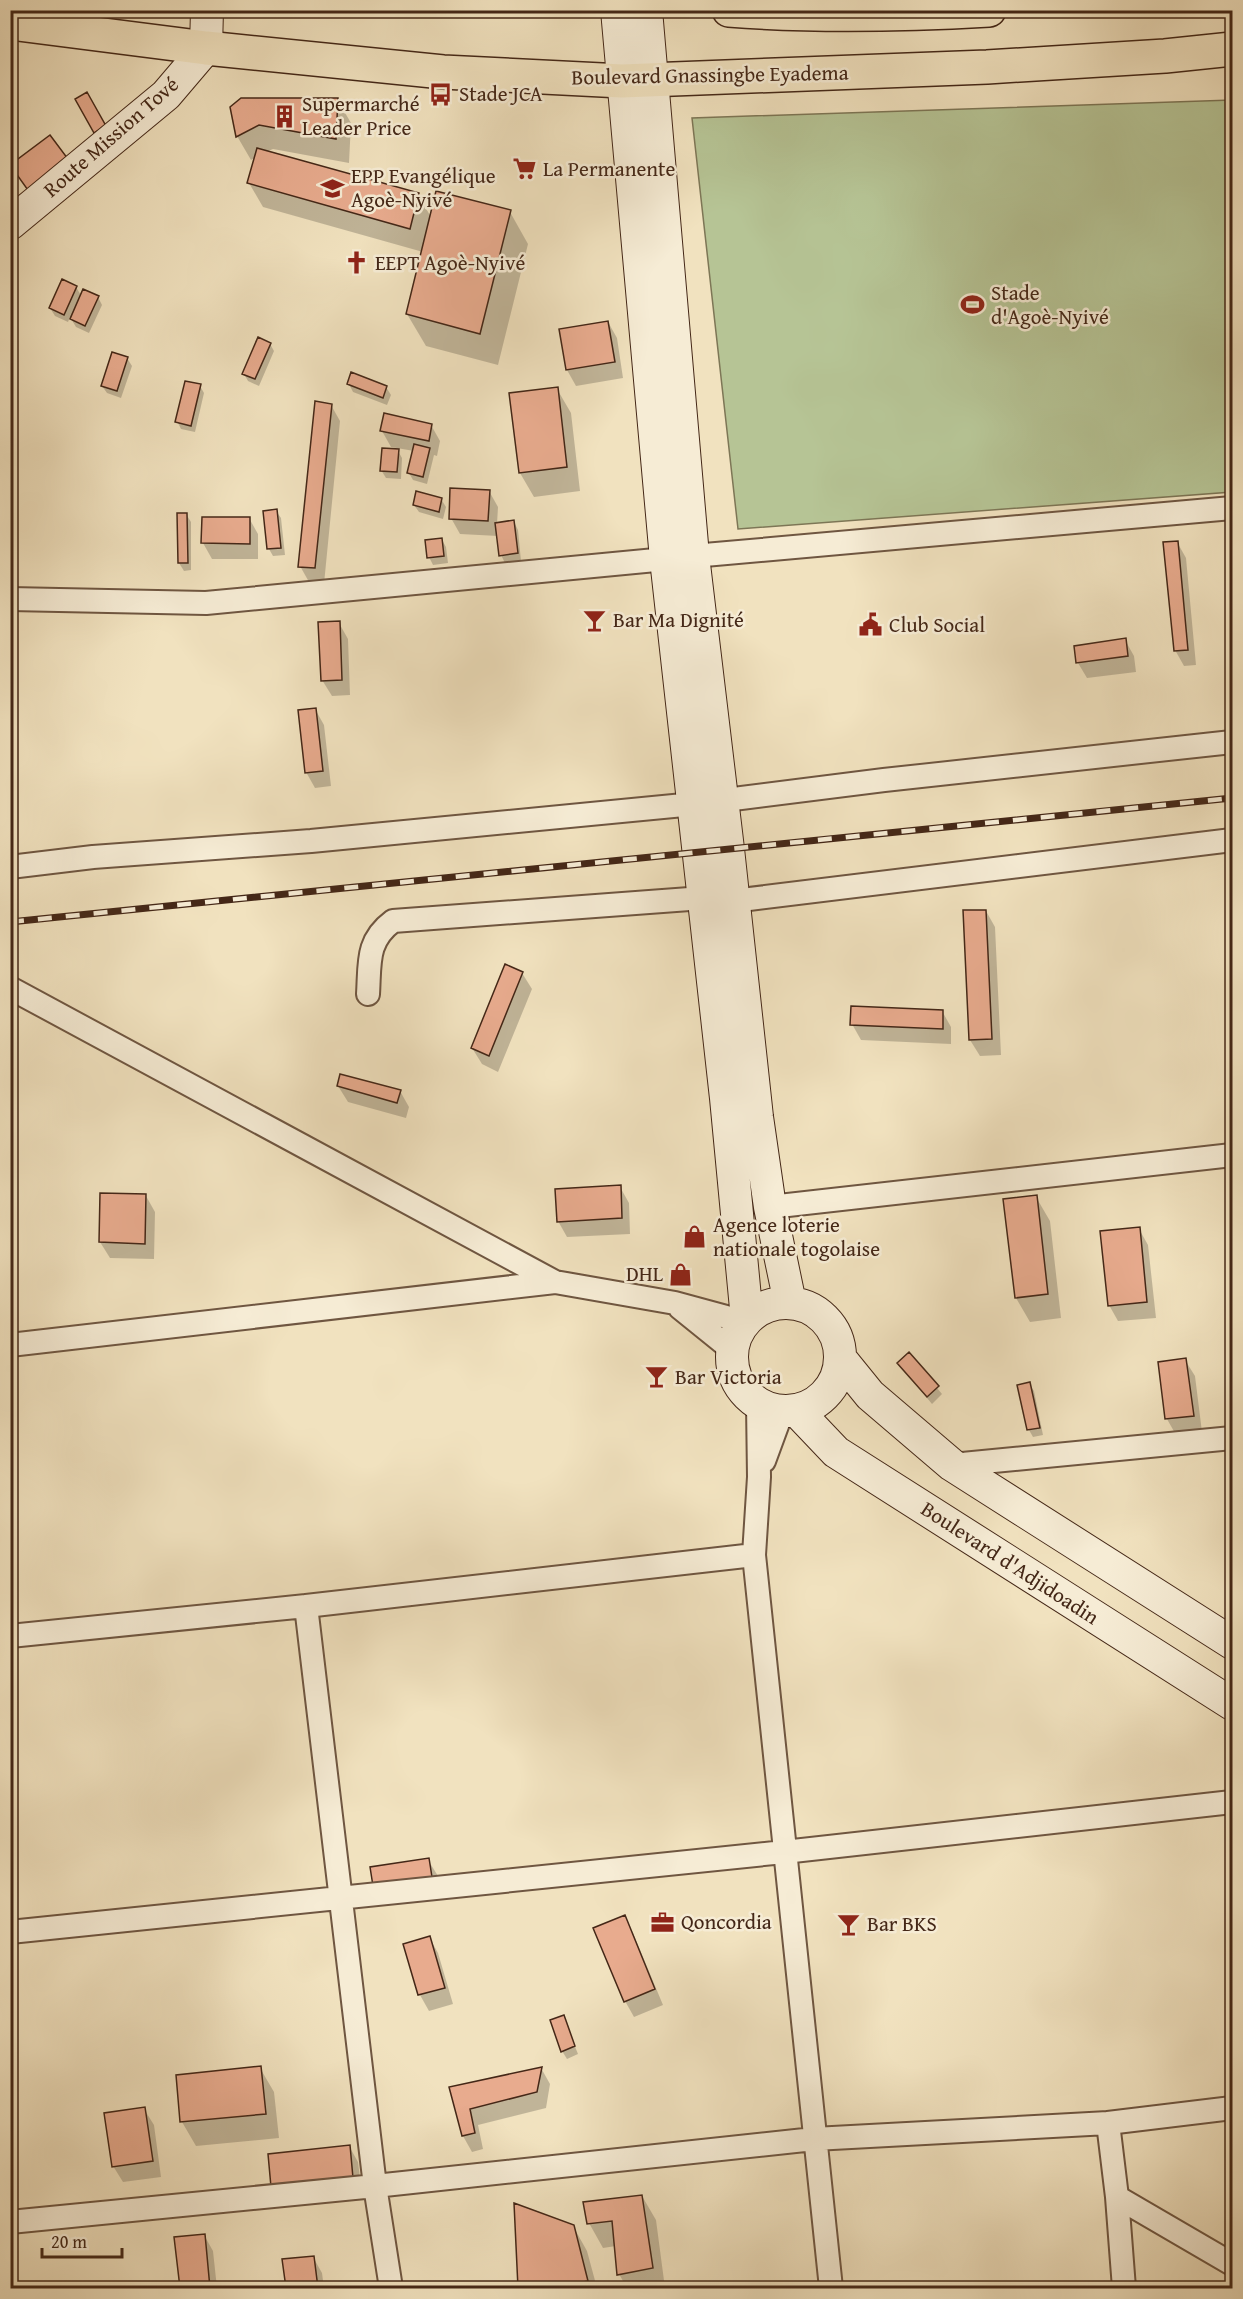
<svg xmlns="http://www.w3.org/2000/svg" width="1243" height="2299" font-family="'Gentium Book Plus',serif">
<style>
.green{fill:#b6c495;stroke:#7d7656;stroke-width:1.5}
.shadow{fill:#0003}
.building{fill:#e8ab8e;stroke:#442717;stroke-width:1.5}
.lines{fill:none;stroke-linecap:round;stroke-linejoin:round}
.street-casing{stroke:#6f5641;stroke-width:26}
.secondary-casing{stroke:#442717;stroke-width:34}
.highway-casing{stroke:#442717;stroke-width:36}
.street{stroke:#f6ecd5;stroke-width:22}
.secondary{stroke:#f6ecd5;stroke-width:32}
.highway{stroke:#f1e2bf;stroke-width:33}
.rail-casing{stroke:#442717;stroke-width:7}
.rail{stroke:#f6ecd5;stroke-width:4.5;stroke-dasharray:14;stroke-linecap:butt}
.labels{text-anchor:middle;stroke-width:5;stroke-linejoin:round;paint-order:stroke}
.street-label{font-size:21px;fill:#442717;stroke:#f6ecd5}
.poi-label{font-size:21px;fill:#442717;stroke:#f6ecd5;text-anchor:start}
</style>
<rect width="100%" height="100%" fill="#f1e2bf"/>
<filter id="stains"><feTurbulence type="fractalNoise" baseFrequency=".00333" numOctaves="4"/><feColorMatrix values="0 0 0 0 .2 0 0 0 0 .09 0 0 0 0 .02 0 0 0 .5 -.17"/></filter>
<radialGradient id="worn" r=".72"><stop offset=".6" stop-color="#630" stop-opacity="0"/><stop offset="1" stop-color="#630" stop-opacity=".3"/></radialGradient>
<path class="green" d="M1232 100V492L738 529 692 118Z"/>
<path class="shadow" d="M337 99 351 123 349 163 273 149 266 152 418 195 431 217 510 212 528 244 498 365 426 346 407 314 423 252 263 207 249 183 256 157 251 160 237 136 232 107Z
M76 287 82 297H98L102 305 89 333 76 327 70 317 68 322 55 316 50 308Z
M608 322 617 338 623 378 576 386 567 370Z
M270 344 274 351 259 386 248 381 244 374Z
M127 358 132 366 121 398 107 393 102 386Z
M349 384 386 387 391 395 387 405 353 392Z
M200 386 204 393 195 432 181 429 177 421Z
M557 389 571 413 580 491 534 497 520 473 511 394Z
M331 405 340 421 324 584 309 582 300 566Z
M431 425 440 441 437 456 434 455 427 484 413 480 409 473 414 451 391 447 382 431Z
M398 451 402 458 401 479 386 478 381 470Z
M489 491 498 507 497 524 514 522 518 530 521 561 505 563 501 555 498 536 460 534 451 518Z
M441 499 446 507 443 519 419 512 414 505Z
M276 511 281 518 285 555 273 556 269 549Z
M186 514 191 522V570L184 571 179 563Z
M249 518 258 534V559H212L203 543Z
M442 540 446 547 448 563 433 565 429 557Z
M1177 542 1186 558 1196 665 1184 666 1175 650Z
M339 623 348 639 350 695 332 696 322 680Z
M1125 640 1134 656 1136 672 1087 678 1078 663Z
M315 709 324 725 331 786 315 788 306 772Z
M986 911 995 927 1001 1055 980 1056 970 1040 965 912Z
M522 973 532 989 498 1072 482 1064 472 1048Z
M942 1011 951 1027V1044L861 1040 852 1024Z
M338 1086 400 1091 409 1107 406 1118 348 1102Z
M620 1187 629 1203 630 1234 567 1237 558 1221Z
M146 1196 155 1212 154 1259 110 1258 100 1242Z
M1036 1197 1050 1221 1061 1318 1030 1322 1016 1298 1005 1200Z
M1139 1229 1148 1245 1156 1318 1118 1321 1109 1305Z
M909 1354 942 1394 932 1404 898 1363Z
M1185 1360 1195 1376 1202 1432 1176 1435 1167 1419 1160 1363Z
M1029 1384 1034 1391 1043 1435 1033 1437 1029 1430 1019 1386Z
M428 1860 438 1876 440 1893 384 1901Z
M624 1917 633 1933 663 2005 634 2017 625 2001Z
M429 1937 438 1953 453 2004 429 2011 420 1995 405 1945Z
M563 2017 578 2054 567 2059 562 2051Z
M260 2068 274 2092 279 2138 196 2146 182 2122Z
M541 2068 550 2084 546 2108 478 2125 483 2149 472 2152 463 2136 451 2088Z
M144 2109 154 2125 161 2177 123 2182 113 2166Z
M349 2146 358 2162 362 2194 269 2155Z
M642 2196 656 2220 665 2288H627L619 2274 616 2246 603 2248 589 2223Z
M516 2205 573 2226 587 2251 597 2288H520Z
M204 2235 213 2251 217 2288H181L176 2238Z
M313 2257 322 2273 324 2288H287L284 2261Z"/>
<path class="building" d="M87 92 106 126 94 133 75 99Z
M241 98H338L336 139 259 125 236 137 230 107Z
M50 135 71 163 30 193 10 165Z
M257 148 419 193 410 229 247 183Z
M436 191 511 210 480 334 406 314Z
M62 279 77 286 64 315 49 308Z
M83 289 99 296 85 326 70 319Z
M608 321 615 362 566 370 559 329Z
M258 337 271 343 255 379 242 374Z
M112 352 128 357 117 391 101 386Z
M351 372 387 386 383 398 347 384Z
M185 381 201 384 191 426 175 422Z
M558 387 567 467 519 473 509 393Z
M315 401 332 404 315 568 298 567Z
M384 413 432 424 429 441 380 431Z
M414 444 430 448 423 477 407 473Z
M382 448 399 449 397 472 380 471Z
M450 488 490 490 488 521 449 519Z
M416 491 442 498 439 512 413 505Z
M277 509 281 548 267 549 263 511Z
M177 513H187L188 563H178Z
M202 517H250V544L201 543Z
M514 520 518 553 499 556 495 523Z
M442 538 444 556 427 558 425 540Z
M1178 541 1188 650 1174 651 1163 542Z
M340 621 342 680 321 681 318 622Z
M1126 638 1128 656 1076 663 1074 646Z
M316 708 323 771 305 773 298 710Z
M963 910H986L992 1039 969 1040Z
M505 964 523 972 489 1056 471 1048Z
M851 1006 943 1010V1029L850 1025Z
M340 1074 401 1090 397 1103 337 1086Z
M621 1185 622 1218 557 1222 555 1189Z
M100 1193 146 1194 145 1244 99 1242Z
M1037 1195 1048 1294 1015 1298 1003 1199Z
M1140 1227 1147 1302 1108 1306 1100 1231Z
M909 1352 939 1386 927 1397 897 1363Z
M1186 1358 1194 1416 1165 1419 1158 1362Z
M1030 1382 1040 1428 1027 1430 1017 1385Z
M429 1858 432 1877 373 1886 370 1867Z
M625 1915 655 1989 624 2002 593 1928Z
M430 1936 445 1988 418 1995 403 1944Z
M564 2015 575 2046 561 2052 550 2020Z
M261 2066 266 2114 180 2122 176 2075Z
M542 2067 537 2092 470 2109 475 2133 462 2136 449 2087Z
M145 2107 153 2161 112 2167 104 2113Z
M350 2145 353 2178 271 2187 268 2154Z
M642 2195 653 2268 617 2275 612 2221 587 2224 583 2202Z
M514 2203 574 2225 588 2281 553 2288H518Z
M205 2234 210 2288H180L174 2237Z
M314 2256 318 2288H286L282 2259Z"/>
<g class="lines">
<defs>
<path id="street" d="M693 556 1232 508
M10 599 206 603 666 559
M10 867 93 857 311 841 694 804 884 780 1232 742
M733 901 1232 840
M10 988 555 1282 675 1303 745 1322
M368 994C370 963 366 941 393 921L703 898
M770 1207 1232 1155
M680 1308 732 1350
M10 1345 555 1282
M758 1404 759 1477 754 1555 831 2288
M764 1461 782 1412
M952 1465 1232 1438
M306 1606 375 2186 391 2288
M10 1636 306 1606 754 1555
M10 1932 784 1852 1232 1802
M1108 2123 1117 2197 1124 2288
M1117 2197 1232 2264
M10 2222 375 2186 814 2139 1108 2123 1232 2108"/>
<path id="secondary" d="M617 10 666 559 726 1098 747 1319
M646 10 693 556 728 849 757 1117 770 1207 790 1303
M10 224 166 95 206 48 207 10
M732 1357a54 54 0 1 1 108 0a54 54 0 1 1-108 0Z
M840 1358 870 1395 952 1465 1232 1643
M797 1411 836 1452 1232 1704"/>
<path id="highway" d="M729 10C816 17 902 15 989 10
M10 23 206 48 443 72 622 81 987 67 1165 56 1232 49"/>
</defs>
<use href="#street" class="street-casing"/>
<use href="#secondary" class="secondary-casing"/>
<use href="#highway" class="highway-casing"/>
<use href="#street" class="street"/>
<use href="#secondary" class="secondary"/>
<use href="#highway" class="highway"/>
<defs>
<path id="rail" d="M10 922 1232 798"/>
</defs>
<use href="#rail" class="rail-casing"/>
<use href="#rail" class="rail"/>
</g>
<defs>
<symbol id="bus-bare" viewBox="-9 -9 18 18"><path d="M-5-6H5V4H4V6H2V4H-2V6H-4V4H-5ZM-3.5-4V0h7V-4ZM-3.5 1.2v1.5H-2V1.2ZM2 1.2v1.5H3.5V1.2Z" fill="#8f2418" stroke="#f6ecd5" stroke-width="2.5" paint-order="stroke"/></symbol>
<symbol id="building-bare" viewBox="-9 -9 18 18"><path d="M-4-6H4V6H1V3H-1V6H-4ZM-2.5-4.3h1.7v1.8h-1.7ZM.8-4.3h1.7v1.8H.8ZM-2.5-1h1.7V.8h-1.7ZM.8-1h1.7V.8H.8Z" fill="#8f2418" stroke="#f6ecd5" stroke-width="2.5" paint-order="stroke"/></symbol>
<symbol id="supermarket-bare" viewBox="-9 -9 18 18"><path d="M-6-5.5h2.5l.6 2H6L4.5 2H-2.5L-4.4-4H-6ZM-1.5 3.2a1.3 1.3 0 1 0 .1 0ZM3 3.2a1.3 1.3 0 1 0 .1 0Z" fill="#8f2418" stroke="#f6ecd5" stroke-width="2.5" paint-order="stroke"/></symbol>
<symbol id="school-bare" viewBox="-9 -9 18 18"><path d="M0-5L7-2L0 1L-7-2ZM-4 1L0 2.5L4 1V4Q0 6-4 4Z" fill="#8f2418" stroke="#f6ecd5" stroke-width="2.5" paint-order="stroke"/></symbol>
<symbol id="church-bare" viewBox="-9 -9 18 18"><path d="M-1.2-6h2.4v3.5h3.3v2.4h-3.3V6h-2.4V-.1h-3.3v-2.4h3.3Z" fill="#8f2418" stroke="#f6ecd5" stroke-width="2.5" paint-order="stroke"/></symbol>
<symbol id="stadium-bare" viewBox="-9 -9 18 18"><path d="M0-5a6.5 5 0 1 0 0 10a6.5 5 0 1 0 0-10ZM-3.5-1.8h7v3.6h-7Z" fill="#8f2418" stroke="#f6ecd5" stroke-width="2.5" paint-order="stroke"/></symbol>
<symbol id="bar-bare" viewBox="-9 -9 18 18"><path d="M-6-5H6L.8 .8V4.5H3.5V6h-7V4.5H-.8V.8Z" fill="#8f2418" stroke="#f6ecd5" stroke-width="2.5" paint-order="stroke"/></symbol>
<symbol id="civic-bare" viewBox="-9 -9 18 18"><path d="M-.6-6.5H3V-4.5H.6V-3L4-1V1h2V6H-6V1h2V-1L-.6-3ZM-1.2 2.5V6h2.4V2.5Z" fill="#8f2418" stroke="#f6ecd5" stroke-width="2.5" paint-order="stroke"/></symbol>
<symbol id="shop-bare" viewBox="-9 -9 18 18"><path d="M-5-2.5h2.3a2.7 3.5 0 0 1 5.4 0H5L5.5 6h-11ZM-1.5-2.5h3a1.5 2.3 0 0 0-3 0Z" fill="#8f2418" stroke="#f6ecd5" stroke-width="2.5" paint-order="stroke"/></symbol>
<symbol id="office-bare" viewBox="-9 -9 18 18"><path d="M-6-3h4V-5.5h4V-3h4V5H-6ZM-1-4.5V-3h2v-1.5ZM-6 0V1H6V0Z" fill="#8f2418" stroke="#f6ecd5" stroke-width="2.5" paint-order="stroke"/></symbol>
</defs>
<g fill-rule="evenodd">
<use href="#bus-bare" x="424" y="78" width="33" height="33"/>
<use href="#building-bare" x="268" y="100" width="33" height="33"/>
<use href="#supermarket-bare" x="508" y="152" width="33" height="33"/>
<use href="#school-bare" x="316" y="172" width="33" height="33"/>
<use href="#church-bare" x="340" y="246" width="33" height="33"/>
<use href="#stadium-bare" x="956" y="288" width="33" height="33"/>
<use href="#bar-bare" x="578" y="604" width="33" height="33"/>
<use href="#civic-bare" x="854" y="608" width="33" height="33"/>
<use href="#shop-bare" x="678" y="1220" width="33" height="33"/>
<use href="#shop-bare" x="664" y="1258" width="33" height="33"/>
<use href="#bar-bare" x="640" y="1360" width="33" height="33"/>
<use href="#office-bare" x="646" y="1906" width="33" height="33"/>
<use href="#bar-bare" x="832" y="1908" width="33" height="33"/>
</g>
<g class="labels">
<g class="street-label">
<text transform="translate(710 75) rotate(-1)" y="7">Boulevard Gnassingbe Eyadema</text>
<text transform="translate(111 137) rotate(-41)" y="7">Route Mission Tové</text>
<text transform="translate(1010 1563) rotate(33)" y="7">Boulevard d'Adjidoadin</text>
</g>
<g class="poi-label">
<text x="459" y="101">Stade JCA</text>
<text x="302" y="111">Supermarché<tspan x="302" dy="24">Leader Price</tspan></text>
<text x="543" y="176">La Permanente</text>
<text x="351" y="183">EPP Evangélique<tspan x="351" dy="24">Agoè-Nyivé</tspan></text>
<text x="375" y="270">EEPT Agoè-Nyivé</text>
<text x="991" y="300">Stade<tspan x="991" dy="24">d'Agoè-Nyivé</tspan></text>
<text x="613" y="627">Bar Ma Dignité</text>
<text x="889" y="632">Club Social</text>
<text x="713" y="1232">Agence loterie<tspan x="713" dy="24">nationale togolaise</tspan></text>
<text x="663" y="1281" text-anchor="end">DHL</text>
<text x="675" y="1384">Bar Victoria</text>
<text x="681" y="1929">Qoncordia</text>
<text x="867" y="1931">Bar BKS</text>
</g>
</g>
<rect width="1243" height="2299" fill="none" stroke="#f1e2bf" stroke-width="36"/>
<rect x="12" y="12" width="1219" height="2275" fill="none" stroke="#442717" stroke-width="3"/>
<rect x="18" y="18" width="1207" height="2263" fill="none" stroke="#442717" stroke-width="1.5"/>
<path d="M42 2248v9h80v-9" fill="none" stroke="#442717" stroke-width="3"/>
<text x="51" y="2248" font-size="18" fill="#442717" stroke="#f6ecd5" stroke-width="4.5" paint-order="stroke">20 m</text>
<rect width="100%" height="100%" filter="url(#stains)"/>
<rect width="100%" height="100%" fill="url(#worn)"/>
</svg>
